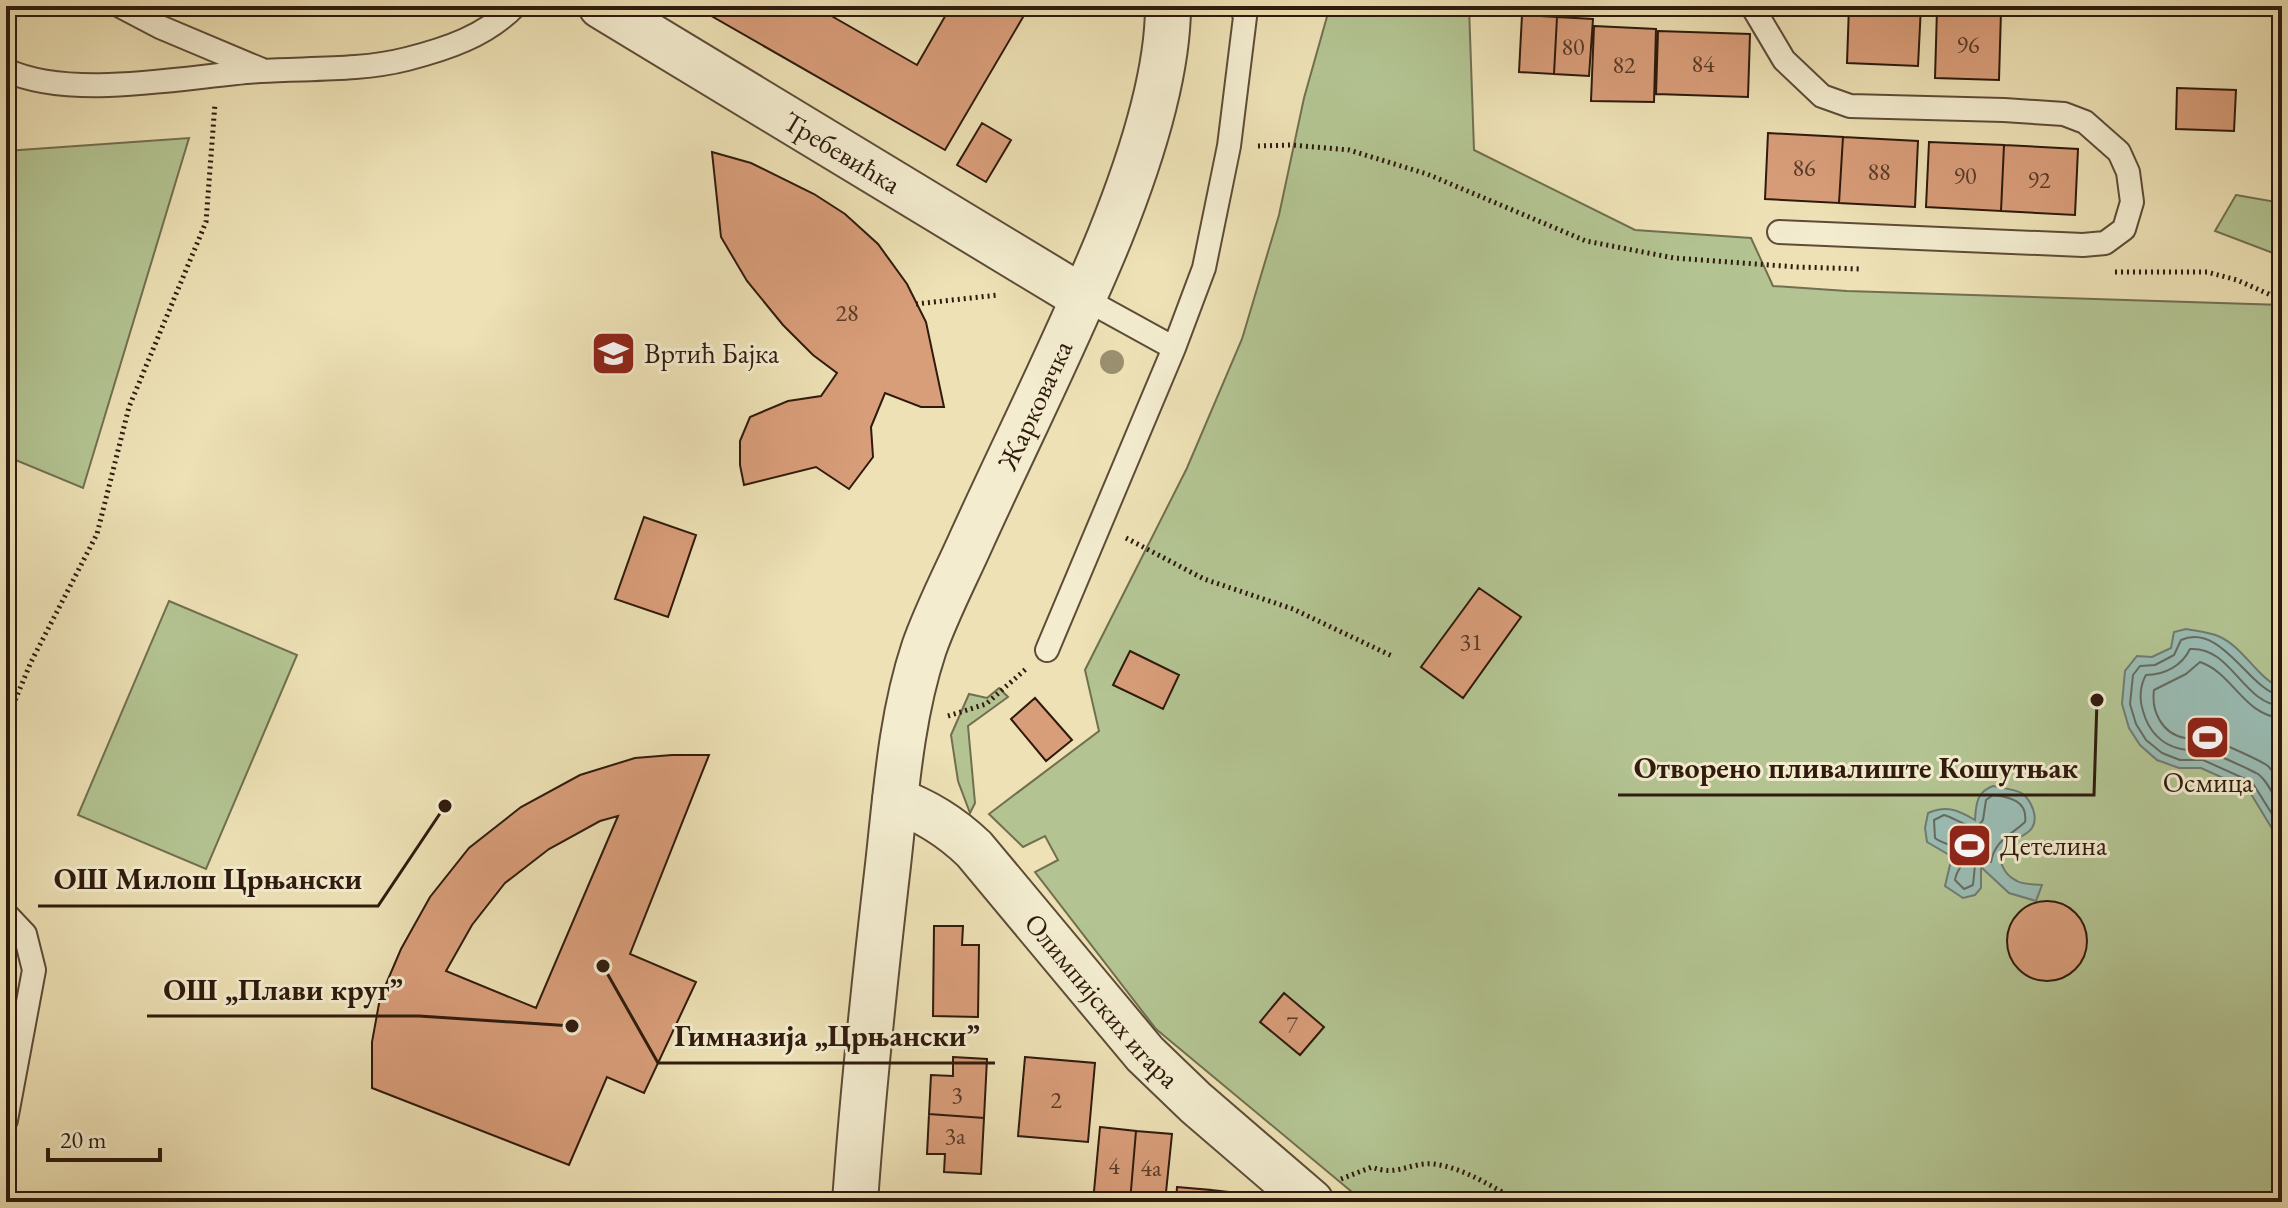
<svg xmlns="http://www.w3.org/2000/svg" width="2288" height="1208" font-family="'EB Garamond',serif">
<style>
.green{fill:#b3c492;stroke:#716f50;stroke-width:2}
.water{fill:#9abcb4;stroke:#6f7b71;stroke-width:2}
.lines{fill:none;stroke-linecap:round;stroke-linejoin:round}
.shore{stroke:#646b60;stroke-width:2}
.building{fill:#d89d79;stroke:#2f1a0d;stroke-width:2;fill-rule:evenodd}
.service-casing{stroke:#5e4c37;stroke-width:26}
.minor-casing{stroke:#5e4c37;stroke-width:48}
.tertiary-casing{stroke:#5e4c37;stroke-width:48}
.path{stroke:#2f1a0d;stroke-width:5;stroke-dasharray:2 4;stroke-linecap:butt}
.service{stroke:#f3eccf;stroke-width:22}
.minor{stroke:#f3eccf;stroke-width:44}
.tertiary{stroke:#f3eccf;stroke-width:44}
.tree{fill:#9a906f}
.labels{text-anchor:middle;stroke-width:6;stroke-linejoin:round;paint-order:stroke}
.number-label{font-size:24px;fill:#593b28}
.street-label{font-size:28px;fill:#2f1a0d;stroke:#f3eccf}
.poi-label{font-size:28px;fill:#2f1a0d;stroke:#f3eccf;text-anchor:start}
.leader{fill:none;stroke:#2f1a0d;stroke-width:3}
.callout-dot{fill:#2f1a0d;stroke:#f3eccf;stroke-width:3}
.callout-label{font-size:30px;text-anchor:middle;font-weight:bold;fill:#2f1a0d;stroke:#f3eccf;stroke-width:6;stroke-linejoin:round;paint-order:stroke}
</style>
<rect width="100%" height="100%" fill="#ede1b5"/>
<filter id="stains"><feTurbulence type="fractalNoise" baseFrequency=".0025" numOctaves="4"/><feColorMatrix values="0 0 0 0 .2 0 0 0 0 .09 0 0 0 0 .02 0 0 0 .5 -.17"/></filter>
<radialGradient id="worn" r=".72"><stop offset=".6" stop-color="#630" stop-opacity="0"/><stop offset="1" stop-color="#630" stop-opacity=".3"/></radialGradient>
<path class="green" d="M1330 6H1469L1474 150 1635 230 1751 238 1773 286 1847 291 2282 305V1202H1364L1156 1029 1035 872 1058 860 1045 836 1023 847 989 814 1099 731 1085 670 1187 468 1242 339 1279 215 1304 98Z
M189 138 83 488 6 456V151Z
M2236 195 2282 203V298L2273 253 2215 231Z
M169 601 297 655 206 869 78 815Z
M999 688 1008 697 968 726 975 803 970 813 958 781 951 735 969 694 987 698Z"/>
<path class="water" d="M2186 629C2196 631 2208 632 2218 636 2244 647 2256 677 2282 689V845L2248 789 2201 768H2179L2157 760 2140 745 2129 728 2122 704 2125 671 2137 656 2152 657 2171 648 2174 632Z
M1993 786C2001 788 2016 789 2023 794 2031 801 2039 817 2032 828 2027 836 2013 839 2006 846 1994 857 2004 875 2017 881 2023 885 2035 884 2042 885L2036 901 2009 893 1981 867V888L1975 895 1963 898 1945 886 1950 865 1959 854 1951 856 1927 842 1925 828 1928 813C1947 805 1958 810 1975 820 1976 805 1976 792 1993 786Z"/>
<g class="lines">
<path class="shore" d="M2282 696C2250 692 2222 622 2181 640L2174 655 2155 665 2140 666 2133 675 2130 704 2136 724 2146 740 2162 753 2180 760H2203L2252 782 2282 830
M2282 706C2243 704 2231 646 2190 649 2182 666 2164 675 2146 675 2140 685 2139 700 2143 711 2148 730 2161 745 2181 749 2189 751 2198 748 2206 751 2214 753 2251 770 2258 774 2268 781 2275 799 2282 811
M2282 718C2244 716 2233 673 2200 662L2186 674 2154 690C2151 711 2162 734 2185 738 2193 739 2202 737 2210 739 2221 743 2260 760 2268 766 2274 772 2278 780 2282 787
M1993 795C2010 797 2028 801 2025 822 2010 836 1995 840 1991 862L1981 861 1975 865 1973 885 1964 889 1955 880C1956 872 1960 869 1963 862 1969 847 1943 845 1935 838L1934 820 1944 815C1955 818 1967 828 1978 826L1983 820 1986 800Z"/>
</g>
<path class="building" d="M694 6H814L917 65 951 6H1014L1026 12 945 150Z
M1849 6H1921L1918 66 1847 63Z
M1937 9 2001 11 1999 80 1935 78Z
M1522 15 1557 17 1554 74 1519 72Z
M1557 17 1593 19 1589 76 1554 74Z
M1594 26 1656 29 1654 102 1591 101Z
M1658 31 1750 34 1748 97 1656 94Z
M2177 88 2236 90 2234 131 2176 129Z
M982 123 1011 140 986 182 957 165Z
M1768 133 1843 137 1839 203 1765 199Z
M1843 137 1918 141 1915 207 1839 203Z
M1929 142 2004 145 2001 211 1926 207Z
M2004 145 2078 149 2075 215 2001 211Z
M712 152 751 163 814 194 845 214 878 244 907 284 926 322 944 407H921L885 393 871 427 873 457 849 489 816 467 744 485 740 465V441L750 417 788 401 821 396 837 373 813 355 783 325 747 281 721 237Z
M644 517 696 535 668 617 615 599Z
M1479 588 1521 617 1463 698 1421 667Z
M1130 651 1179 675 1163 709 1113 685Z
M1035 698 1072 740 1046 761 1011 719Z
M672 755H709L630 954 696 982 644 1093 607 1077 569 1165 372 1088V1042L380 998 401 949 430 897 469 848 521 807 580 775 635 758ZM618 816 536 1008 446 971 472 925 505 883 549 849 600 821Z
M2007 941a40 40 0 1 1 80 0a40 40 0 1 1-80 0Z
M934 926H963L962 945H979L978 1017 933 1016Z
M1284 993 1324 1027 1300 1055 1260 1022Z
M953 1057 987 1059 984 1118 929 1114 931 1075 953 1076Z
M1025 1057 1095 1063 1088 1142 1018 1136Z
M929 1114 984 1118 981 1174 944 1172 945 1154H927Z
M1100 1127 1136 1131 1130 1202H1093Z
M1136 1131 1172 1134 1165 1202H1130Z
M1177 1187 1211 1190 1210 1202H1176Z
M1211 1190 1246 1194V1202H1210Z"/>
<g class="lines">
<defs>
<path id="service" d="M120 6 160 27 260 69
M1752 6 1784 60 1822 96 1850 106 2004 110 2064 114 2085 122 2119 152 2128 172 2132 202 2124 229 2105 243 2083 245 1779 232
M6 70C72 101 188 76 260 71 309 68 360 71 407 59 446 49 486 36 515 6
M1085 299 1174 348
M1047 650 1174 348 1204 268 1229 146 1245 17 1241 6
M6 914 25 934 34 970 6 1120"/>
<g id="minor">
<path id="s1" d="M601 6 1085 299"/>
<path id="s2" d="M895 800C926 811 951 827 974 849L1145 1054 1196 1103 1311 1202"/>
</g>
<g id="tertiary">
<path id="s3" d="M855 1202C863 1089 875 977 888 865 896 793 901 717 924 648 937 611 956 575 972 539 1018 438 1068 339 1110 236 1137 169 1168 79 1168 6"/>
</g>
</defs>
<use href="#service" class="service-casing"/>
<use href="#minor" class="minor-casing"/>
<use href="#tertiary" class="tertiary-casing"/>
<path class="path" d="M1258 146 1292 145 1349 150 1427 174 1586 241 1674 258 1797 267 1861 269
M2115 272H2207L2237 280 2282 300
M2271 294 2282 292
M916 304 998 295
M1126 538 1204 579 1293 609 1392 656
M948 716 986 704 1027 668
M6 722 31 662 97 534 129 407 206 222 215 103
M1341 1179 1372 1167C1397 1177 1410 1162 1433 1164 1463 1167 1494 1188 1520 1202"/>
<use href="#service" class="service"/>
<use href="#minor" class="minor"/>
<use href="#tertiary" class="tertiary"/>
</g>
<circle class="tree" cx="1112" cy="362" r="12"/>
<defs>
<symbol id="school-square" viewBox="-11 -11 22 22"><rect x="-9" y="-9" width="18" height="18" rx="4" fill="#8f2418" stroke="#f3eccf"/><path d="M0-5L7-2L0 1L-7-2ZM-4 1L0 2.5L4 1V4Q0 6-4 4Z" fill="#fff"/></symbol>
<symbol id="stadium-square" viewBox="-11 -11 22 22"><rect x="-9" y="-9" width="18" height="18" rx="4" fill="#8f2418" stroke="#f3eccf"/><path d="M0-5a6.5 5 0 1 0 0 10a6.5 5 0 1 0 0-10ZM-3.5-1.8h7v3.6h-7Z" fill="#fff"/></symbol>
</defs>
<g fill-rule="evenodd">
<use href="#school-square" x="588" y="328" width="51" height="51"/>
<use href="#stadium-square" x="2182" y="712" width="51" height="51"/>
<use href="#stadium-square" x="1944" y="820" width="51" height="51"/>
</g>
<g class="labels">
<g class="number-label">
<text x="1968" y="53">96</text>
<text x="1573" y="55">80</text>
<text x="1703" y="72">84</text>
<text x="1624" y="73">82</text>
<text x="1804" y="176">86</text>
<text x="1879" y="180">88</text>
<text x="1965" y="184">90</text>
<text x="2039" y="188">92</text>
<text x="847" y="321">28</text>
<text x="1471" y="650">31</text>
<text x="1292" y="1033">7</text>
<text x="957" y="1103">3</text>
<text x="1056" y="1108">2</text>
<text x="955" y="1144">3a</text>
<text x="1114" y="1174">4</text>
<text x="1151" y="1176">4a</text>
</g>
<g class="street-label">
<text dy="10" stroke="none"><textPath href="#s1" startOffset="282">Требевићка</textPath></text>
<text dy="10" stroke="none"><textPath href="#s3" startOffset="826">Жарковачка</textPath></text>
<text dy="10" stroke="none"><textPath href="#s2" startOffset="292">Олимпијских игара</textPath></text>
</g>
<g class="poi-label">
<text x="644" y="363">Вртић Бајка</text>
<text x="2208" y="792" text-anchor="middle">Осмица</text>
<text x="2000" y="855">Детелина</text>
</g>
</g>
<path class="leader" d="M2097 700L2094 795H1618M445 806L378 906H38M572 1026L419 1016H147M603 966L658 1063H995"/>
<g class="callout-dot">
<circle cx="2097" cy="700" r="8"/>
<circle cx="445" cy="806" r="8"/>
<circle cx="572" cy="1026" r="8"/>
<circle cx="603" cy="966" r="8"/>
</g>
<g class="callout-label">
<text x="1856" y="778">Отворено пливалиште Кошутњак</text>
<text x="208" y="889">ОШ Милош Црњански</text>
<text x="283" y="1000">ОШ „Плави круг”</text>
<text x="827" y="1046">Гимназија „Црњански”</text>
</g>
<rect width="2288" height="1208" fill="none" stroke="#ede1b5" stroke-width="32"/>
<rect x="8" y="8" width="2272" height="1192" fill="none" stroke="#2f1a0d" stroke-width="4"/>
<rect x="16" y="16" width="2256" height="1176" fill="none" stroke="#2f1a0d" stroke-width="2"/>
<path d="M48 1148v12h112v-12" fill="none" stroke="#2f1a0d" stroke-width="4"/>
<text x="60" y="1148" font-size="24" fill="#2f1a0d" stroke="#f3eccf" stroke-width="6" paint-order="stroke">20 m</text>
<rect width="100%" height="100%" filter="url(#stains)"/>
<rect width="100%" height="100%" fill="url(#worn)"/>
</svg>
